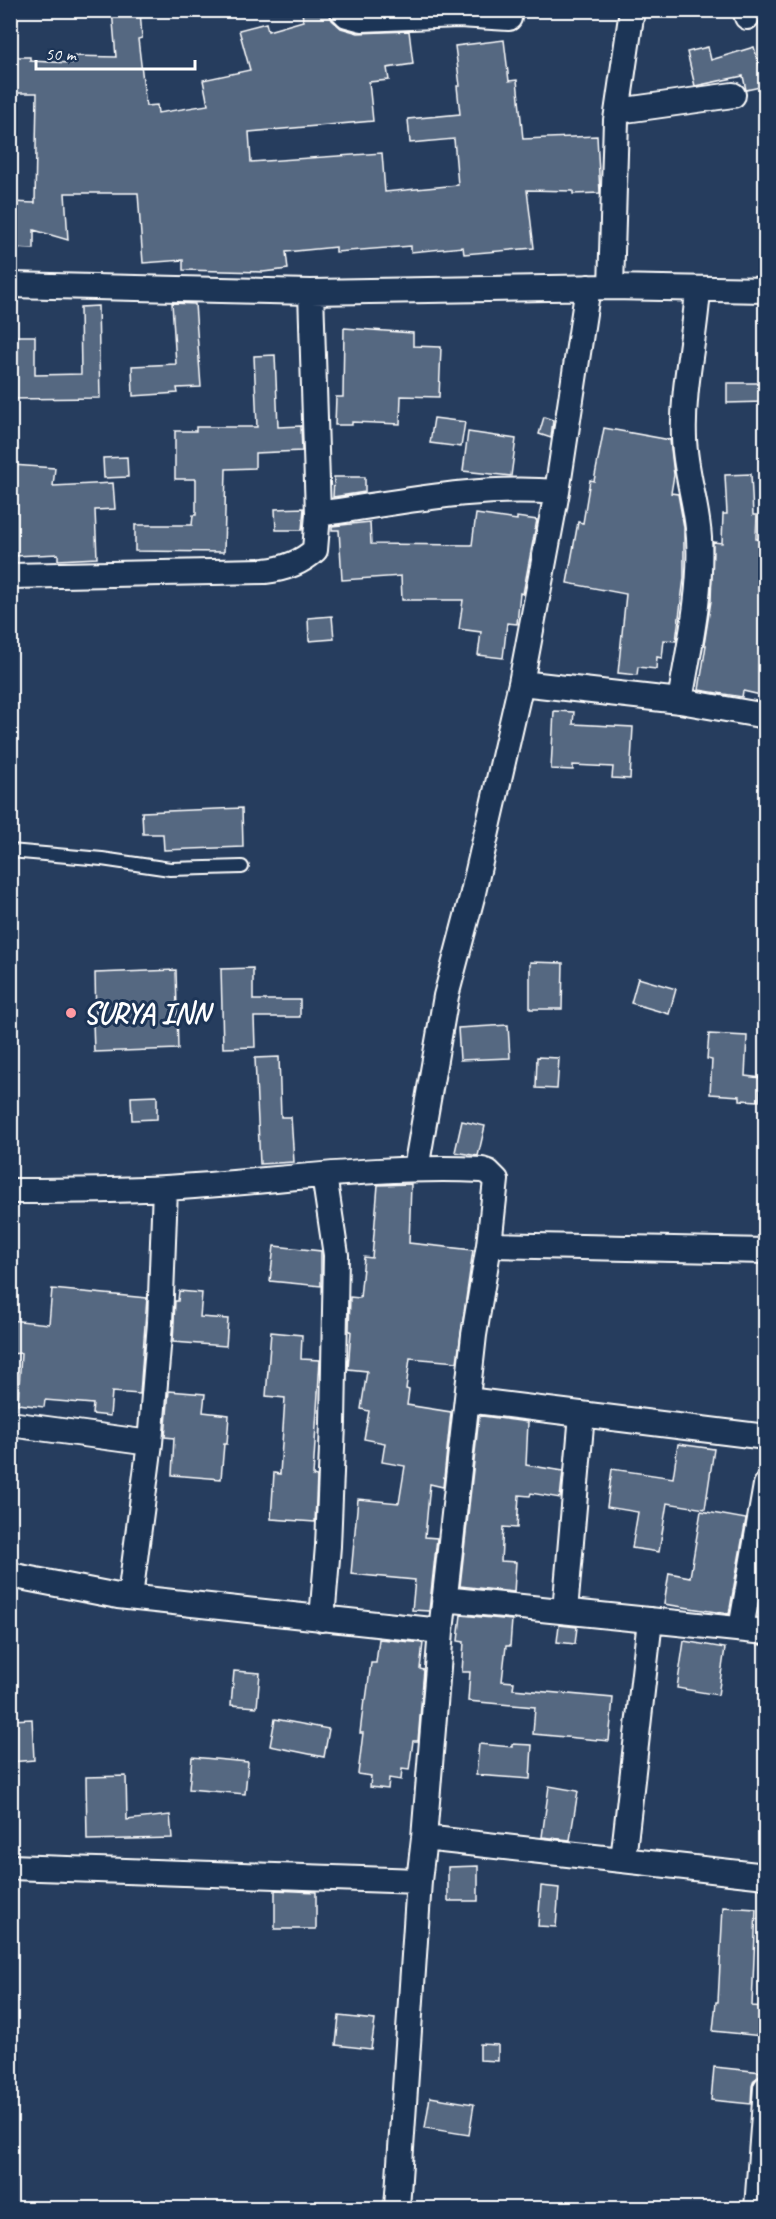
<svg xmlns="http://www.w3.org/2000/svg" width="776" height="2219" font-family="Caveat,sans-serif">
<style>
.building{fill:#556781;stroke:#fff;stroke-width:1.5}
.lines{fill:none;stroke-linecap:round;stroke-linejoin:round}
.service-casing{stroke:#fff;stroke-width:16}
.minor-casing{stroke:#fff;stroke-width:28}
.service{stroke:#1d3557;stroke-width:12}
.minor{stroke:#1d3557;stroke-width:24}
.poi-dot{fill:#ff9aa2;stroke:#1d3557;stroke-width:2}
.labels{text-anchor:middle;stroke-width:6;stroke-linejoin:round;paint-order:stroke}
.poi-label{font-size:30px;font-weight:bold;fill:#fff;stroke:#1d3557;text-anchor:start}
</style>
<rect width="100%" height="100%" fill="#263d5e"/>
<filter id="ink" filterUnits="userSpaceOnUse"><feTurbulence type="fractalNoise" baseFrequency=".0167" numOctaves="2"/><feDisplacementMap in="SourceGraphic" scale="12" xChannelSelector="R" yChannelSelector="G"/><feConvolveMatrix kernelMatrix="1 2 1 2 8 2 1 2 1" color-interpolation-filters="sRGB"/></filter>
<g filter="url(#ink)">
<path class="building" d="M112 10H140L142 38 138 39 146 106 157 105 158 113 208 105 203 80 250 70 239 30 266 23 268 31 303 21 302 10H328L332 20 341 28 358 33 409 31 413 64 387 68 389 80 369 82 373 121 249 132 251 162 382 153 385 192 458 185 454 139 410 143 408 119 460 114 457 86H460L455 46 504 40 509 81 517 80 523 139 597 136 600 193 573 194V191L527 190 534 248 464 254 463 247 411 252V246L336 252V247L286 252 288 269 263 272 183 270V260L143 263 138 193H65L68 240 34 230V249L10 248V202L35 203 37 93H10V57H30V61L72 63V56L116 57Z
M708 47 711 60 754 47 761 70 765 69V86L746 90 743 76 695 86 687 52Z
M172 303 195 304 201 387 177 388 178 393 133 396 132 366 176 364Z
M98 306 100 398 10 399V336H35V375L81 374 80 307Z
M344 328 413 333V346L441 347 439 397 401 396 400 424 352 422V425H335L336 397H343Z
M275 355 278 427 301 426 302 451 255 453V468L226 469 224 552 135 551V525H192L193 515H196V479H175V431H196V427H257L254 356Z
M727 383H762L763 402 727 403Z
M544 417 553 420 551 438 539 434Z
M434 418 465 422 461 447 430 443Z
M604 428 670 440 674 475 671 493 678 494 684 527V578L676 641 664 640 662 658 657 657 656 669 638 667 637 675 618 673 626 594 567 583 578 522 583 523 590 480 594 481Z
M468 432 516 439 511 476 463 471Z
M127 457 128 477 104 478 103 458Z
M12 465 55 468 53 486 113 483 115 509 95 510 97 558 58 560V554L14 556 10 516Z
M751 474 753 515H757L756 539H765V696L743 691 742 697 699 690 706 645H704L711 601 713 542 722 543 723 514H727L725 475Z
M334 477H365V492L333 497Z
M304 508 302 530H276L275 509Z
M476 514 517 520V517L537 520 523 594 520 593 517 624 507 623 503 658 478 655 481 632 459 629 463 600H402L401 576 342 580 339 530H332V526L370 522 371 544 472 545Z
M332 616 334 639 309 641 308 618Z
M554 711 574 712 573 724 633 727 630 779 612 778 613 767 573 765V770L551 769Z
M242 808 243 847 164 850 163 834H143L142 812Z
M530 962 563 963 562 1009H530Z
M253 968V1000H300V1017H254L255 1047 223 1048 221 969Z
M176 970 178 1049 94 1052 93 1021H96L95 973Z
M638 978 676 989 669 1014 631 1003Z
M508 1025 510 1058 460 1060 458 1028Z
M709 1034 747 1036 745 1076 761 1078 759 1101 740 1100V1096L710 1094 712 1060 707 1059Z
M279 1057 281 1117H291L294 1162 260 1164 255 1058Z
M537 1057 559 1058 557 1089 536 1088Z
M157 1096V1119L132 1120 131 1097Z
M462 1121 485 1126 478 1156 455 1152Z
M411 1184 409 1243 473 1250 457 1362 410 1358 406 1389 409 1390 407 1405 451 1412 443 1487 430 1484 425 1537 437 1538 429 1611 412 1610 415 1580 351 1574 358 1499 399 1503 405 1466 382 1462 385 1443 364 1439 369 1411 361 1409 367 1371 348 1369 351 1331H349L350 1297 360 1298 364 1257 372 1258 378 1185Z
M274 1246 321 1251V1286L270 1281Z
M52 1289 147 1298 140 1394 112 1392 110 1416 92 1414 93 1404 45 1400 44 1407 18 1404 21 1353 10 1354V1320L49 1324Z
M179 1291 202 1293 200 1317 228 1319 226 1346 173 1342 175 1301H178Z
M271 1332 302 1335 301 1359 320 1360 313 1476 317 1477 315 1522 271 1519 274 1473 280 1474 285 1398 266 1396Z
M169 1391 205 1394 203 1412 229 1415 227 1444H224L221 1479 172 1475 174 1438 165 1437Z
M482 1416 528 1422 526 1465 563 1471 560 1498 531 1493 530 1496 519 1495 517 1528 503 1527 501 1561 516 1562 514 1592 460 1586 479 1417Z
M678 1444 714 1449 705 1509 667 1503 659 1552 632 1548 638 1512 607 1507 612 1469 673 1478Z
M701 1511 746 1519 729 1614 664 1604 669 1573 690 1577Z
M461 1615 512 1620 510 1646H506L502 1681 514 1682 513 1689 613 1698 609 1741 533 1734 535 1707 468 1701 470 1672H462L464 1642 458 1641Z
M559 1625 577 1627 575 1644 557 1642Z
M379 1639 423 1643 420 1669 424 1670 418 1741H413L409 1770 402 1769 401 1780 389 1778 388 1789 370 1787 371 1776 358 1774 363 1733H360L364 1700H366L371 1663H376Z
M684 1641 725 1648 718 1695 677 1688Z
M234 1671 260 1673 257 1707 231 1705Z
M32 1719 34 1760 10 1762V1720Z
M275 1719 329 1729 324 1757 270 1746Z
M479 1744 512 1747V1744L532 1745 530 1779 476 1775Z
M192 1757 248 1762 245 1794 189 1789Z
M126 1776 127 1820 170 1815 172 1838 87 1840 86 1777Z
M549 1786 578 1791 570 1840 542 1837Z
M478 1866V1901H448V1867Z
M541 1886 559 1888 556 1927 538 1926Z
M275 1890 316 1892V1929H275Z
M723 1907 756 1909 752 2006 765 2007 762 2036 713 2031 716 2002H718Z
M339 2016 375 2020 371 2049 336 2045Z
M480 2044 498 2045V2061L480 2060Z
M714 2067 762 2072 761 2075 754 2080 752 2086 751 2104 711 2100Z
M430 2097 474 2104 469 2135 425 2128Z"/>
<g class="lines">
<defs>
<path id="service" d="M10 851 102 859 170 869 242 867"/>
<path id="minor" d="M342 10 347 15 362 19 459 15 509 18
M745 10 747 17
M618 111 733 95
M10 285 311 292 611 287 766 290
M588 287 557 492 521 683 680 701 766 716
M611 287 616 120 632 10
M318 514C397 503 476 485 557 492
M10 576 265 571C284 569 301 563 315 550L318 514 311 292
M680 701C689 647 702 593 699 538 697 504 685 472 684 438 682 388 695 339 698 289
M416 1169 446 996 472 897 521 683
M10 1191C62 1191 114 1191 165 1188 271 1182 376 1165 482 1170L488 1172 496 1180 489 1245 474 1335 441 1631 424 1838 419 1881 397 2208
M489 1245 766 1251
M467 1400 766 1437
M10 1424 150 1443
M10 1575 118 1596 441 1631
M130 1597 150 1443 160 1323 165 1188
M444 1599 766 1632
M565 1611 582 1414
M322 1619 328 1546 333 1423 336 1255 324 1175
M741 1629 766 1485
M424 1838 766 1876
M623 1860 650 1620
M10 1867 419 1881
M757 2208 766 2088"/>
</defs>
<use href="#service" class="service-casing"/>
<use href="#minor" class="minor-casing"/>
<use href="#service" class="service"/>
<use href="#minor" class="minor"/>
</g>
</g>
<circle class="poi-dot" cx="71" cy="1013" r="6"/>
<g class="labels">
<g class="poi-label">
<text x="83" y="1023">SURYA INN</text>
</g>
</g>
<rect width="776" height="2219" fill="none" stroke="#1d3557" stroke-width="36"/>
<rect x="18" y="18" width="740" height="2183" fill="none" stroke="#fff" stroke-width="2" filter="url(#ink)"/>
<path d="M36 60v9h159v-9" fill="none" stroke="#ffffff" stroke-width="3"/>
<text x="45" y="60" font-size="18" fill="#ffffff" stroke="#1d3557" stroke-width="4.5" paint-order="stroke">50 m</text>
</svg>
